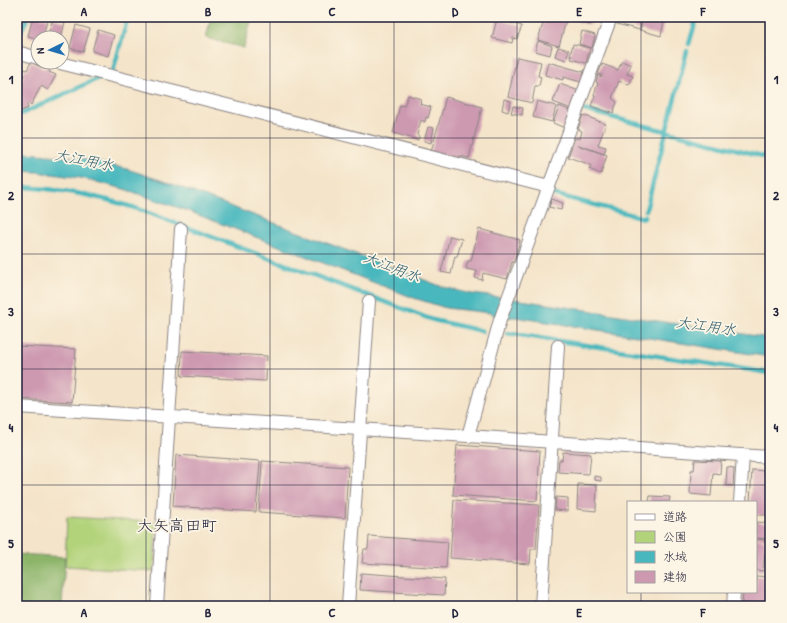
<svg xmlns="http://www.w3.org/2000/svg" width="787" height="623" font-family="'Patrick Hand','Klee One',sans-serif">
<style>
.green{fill:#b2d37a;stroke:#6a7a5a}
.forest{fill:#8db56a;stroke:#586c52}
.water{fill:#48b8be;stroke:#356d7c}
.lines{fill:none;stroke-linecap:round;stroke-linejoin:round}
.stream{stroke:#48b8be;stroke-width:4.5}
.building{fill:#cd99b1}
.street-casing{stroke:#8b8382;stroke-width:14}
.street{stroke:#fff;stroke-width:12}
.grid{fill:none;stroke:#22223b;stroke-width:1;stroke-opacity:0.55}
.labels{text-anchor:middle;stroke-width:3.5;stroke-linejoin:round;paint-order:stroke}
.water-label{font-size:15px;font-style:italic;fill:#315e6f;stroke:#fcf5e5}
.quarter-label{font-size:16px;fill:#22223b;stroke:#fcf5e5}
.neatline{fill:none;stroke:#22223b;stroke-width:1.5}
.grid-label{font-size:13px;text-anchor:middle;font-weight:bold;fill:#22223b}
</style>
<rect width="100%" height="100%" fill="#fcf5e5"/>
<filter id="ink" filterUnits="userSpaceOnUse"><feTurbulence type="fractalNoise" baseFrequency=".025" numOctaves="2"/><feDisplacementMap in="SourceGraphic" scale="8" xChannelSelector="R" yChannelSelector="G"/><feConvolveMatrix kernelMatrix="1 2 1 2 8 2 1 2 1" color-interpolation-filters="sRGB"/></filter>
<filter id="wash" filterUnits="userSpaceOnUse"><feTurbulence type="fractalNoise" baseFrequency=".012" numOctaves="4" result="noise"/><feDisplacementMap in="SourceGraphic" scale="16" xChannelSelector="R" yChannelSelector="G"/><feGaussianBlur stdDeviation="0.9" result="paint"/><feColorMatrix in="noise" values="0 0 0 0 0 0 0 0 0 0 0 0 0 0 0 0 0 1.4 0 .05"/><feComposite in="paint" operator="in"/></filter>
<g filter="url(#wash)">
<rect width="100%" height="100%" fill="#f4e4c9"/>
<path class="green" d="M67 517 156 522 154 571 65 566Z"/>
<path class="forest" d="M211 17H252L244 48 206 38Z
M17 554 65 557 62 606H17Z"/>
<path class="water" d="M17 152 79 158 127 169 169 183 443 287 472 294 514 299 770 338V357L515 317C506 318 498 319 491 313L446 308 414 298 188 211 124 189 81 178 37 172 17 171Z"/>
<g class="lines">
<path class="stream" d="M17 39 28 17
M689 44 697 17
M113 71 128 17
M584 110 770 158
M17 116 99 78H102
M17 187C59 188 99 196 138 209L433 320 482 331
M553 194 644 218 645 216
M646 210 687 51
M507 333 770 373"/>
</g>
<g id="blocks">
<path class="building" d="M33 17 48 18 42 38H38V39L28 36Z
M545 17H567L559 46 538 40Z
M570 17H593L590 25 569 19Z
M618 17H632L639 19 638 23H641L640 30 617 24Z
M644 17 656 19 657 17 663 18 662 21H664L661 36 640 30Z
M53 18 65 22 61 38H47Z
M497 19 522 26 517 39 513 38 512 43 492 38Z
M76 25 90 29 83 52 70 48Z
M98 30 114 35 108 56 92 51Z
M582 31 595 35 592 48 579 44Z
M538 41 552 46 550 55 535 51Z
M573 44 590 48 586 63 571 59 572 56H570Z
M558 47 569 50 566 60 555 56Z
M517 57 541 62 538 76 541 77 539 86H535L532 103 508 97Z
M622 61 631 65 627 74 633 76 629 85 619 81 612 98 617 102 613 113 610 111V113L591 106 595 96 594 95 598 83 596 82 598 75 601 77 602 75 598 74 602 64 618 70Z
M31 62 44 69 45 67 50 69 49 72 56 75 48 90 41 86 31 105 28 103 27 105 28 108 17 113V84L19 80 21 81 24 75 22 74 25 69 27 70Z
M548 62 584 72 581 82 563 77V80L545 75Z
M560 84 579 91 572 109 553 102Z
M408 95 421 99 420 104 431 107 428 118 426 117 425 122 421 120 417 135 419 136 418 140 393 133 400 105 404 106Z
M446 97 482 107 469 158 460 156 459 159 431 152Z
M504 99 511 101 508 112 502 110Z
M537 101 556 106 552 122 533 117Z
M513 106 523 108 522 115 511 113Z
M559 106 572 111 565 128 553 123Z
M583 115 606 124 598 145 606 147 604 154 578 145 607 155 601 174 589 169 591 165 568 157 575 138 580 139 582 131 578 129Z
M428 127 434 128 431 143 424 141Z
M552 199 563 203 561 210 549 207Z
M479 229 520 240 514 262H512L507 279 483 273 482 280 475 278 477 271 466 269 468 261H471Z
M450 236 462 239 457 257 455 256 451 274 441 272Z
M17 346 76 349 72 402 17 399Z
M182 351 267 356 266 381 181 376Z
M457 445 540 451 537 501 453 495Z
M563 452 591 454 589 474 558 472 559 460H562Z
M176 455 260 461 256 512 173 506Z
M695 460 721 461 720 474 713 473 711 496 690 494 691 470H694Z
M262 461 348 467 345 518 259 512Z
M727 467 734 468 733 486 726 485Z
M752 470 770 471V504H769L768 515H756V502H750Z
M594 476 601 477V481L594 480Z
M578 484 597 485 596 511 577 509Z
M650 496 670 497 669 502H649Z
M556 497 568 498V511L555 510Z
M454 500 539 505 536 549H531L530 564 450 558Z
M756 522 770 523V539L756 538Z
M369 536 448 542 446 568 362 563 364 549H368Z
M756 539 765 540V543L769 544V554L765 553 763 571 756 570Z
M765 555H769V563L765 562Z
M361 573 445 579 444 595 360 590Z
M756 576 770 577V606H742L743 592H756Z"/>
</g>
</g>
<g filter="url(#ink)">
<use href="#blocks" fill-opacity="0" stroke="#8b8382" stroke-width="1"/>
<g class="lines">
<defs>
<path id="street" d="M17 18 18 17
M17 52 38 58
M56 62 231 106 549 187
M17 407 468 436 770 457
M468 436 500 320 611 17
M740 502 743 455
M157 606 181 229
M348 606 369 301
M541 606 558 346
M733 606 734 592"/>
</defs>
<use href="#street" class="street-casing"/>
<use href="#street" class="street"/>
</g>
</g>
<path class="grid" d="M146 17V606M270 17V606M394 17V606M517 17V606M641 17V502M17 138H770M17 254H770M17 369H770M17 485H770M641 592V606"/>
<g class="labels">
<g class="water-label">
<text transform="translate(84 160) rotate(11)" y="5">大江用水</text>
<text transform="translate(392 267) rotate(21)" y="5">大江用水</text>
<text transform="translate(706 326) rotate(8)" y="5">大江用水</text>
</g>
<g class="quarter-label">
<text x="177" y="531">大矢高田町</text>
</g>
</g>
<rect width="787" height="623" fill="none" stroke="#fcf5e5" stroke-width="44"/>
<rect x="627" y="501" width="130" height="92" fill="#fcf5e5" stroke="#a5a1a1"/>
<rect x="635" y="514" width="20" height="6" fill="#ffffff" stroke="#a5a1a1"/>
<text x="663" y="521" font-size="12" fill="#22223b">道路</text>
<rect x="635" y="531" width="20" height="12" fill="#b2d37a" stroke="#a5a1a1"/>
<text x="663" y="541" font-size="12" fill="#22223b">公園</text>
<rect x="635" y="551" width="20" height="12" fill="#48b8be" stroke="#a5a1a1"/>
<text x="663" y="561" font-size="12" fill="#22223b">水域</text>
<rect x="635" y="571" width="20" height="12" fill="#cd99b1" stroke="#a5a1a1"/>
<text x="663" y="581" font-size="12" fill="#22223b">建物</text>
<g transform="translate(50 50) rotate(265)"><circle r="19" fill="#fcf5e5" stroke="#a5a1a1"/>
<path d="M0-3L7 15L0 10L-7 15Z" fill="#1f6fb2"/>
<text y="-6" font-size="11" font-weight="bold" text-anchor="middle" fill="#22223b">N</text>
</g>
<rect x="22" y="22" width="743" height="579" class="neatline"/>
<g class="grid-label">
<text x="84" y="16">A</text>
<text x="208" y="16">B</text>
<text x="332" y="16">C</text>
<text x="455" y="16">D</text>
<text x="579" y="16">E</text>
<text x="703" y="16">F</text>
<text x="11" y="84">1</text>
<text x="776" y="84">1</text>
<text x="11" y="200">2</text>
<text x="776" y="200">2</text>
<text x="11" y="316">3</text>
<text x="776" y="316">3</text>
<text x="11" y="432">4</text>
<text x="776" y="432">4</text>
<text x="11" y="548">5</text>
<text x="776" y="548">5</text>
<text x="84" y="617">A</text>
<text x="208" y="617">B</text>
<text x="332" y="617">C</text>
<text x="455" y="617">D</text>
<text x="579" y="617">E</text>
<text x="703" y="617">F</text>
</g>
</svg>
